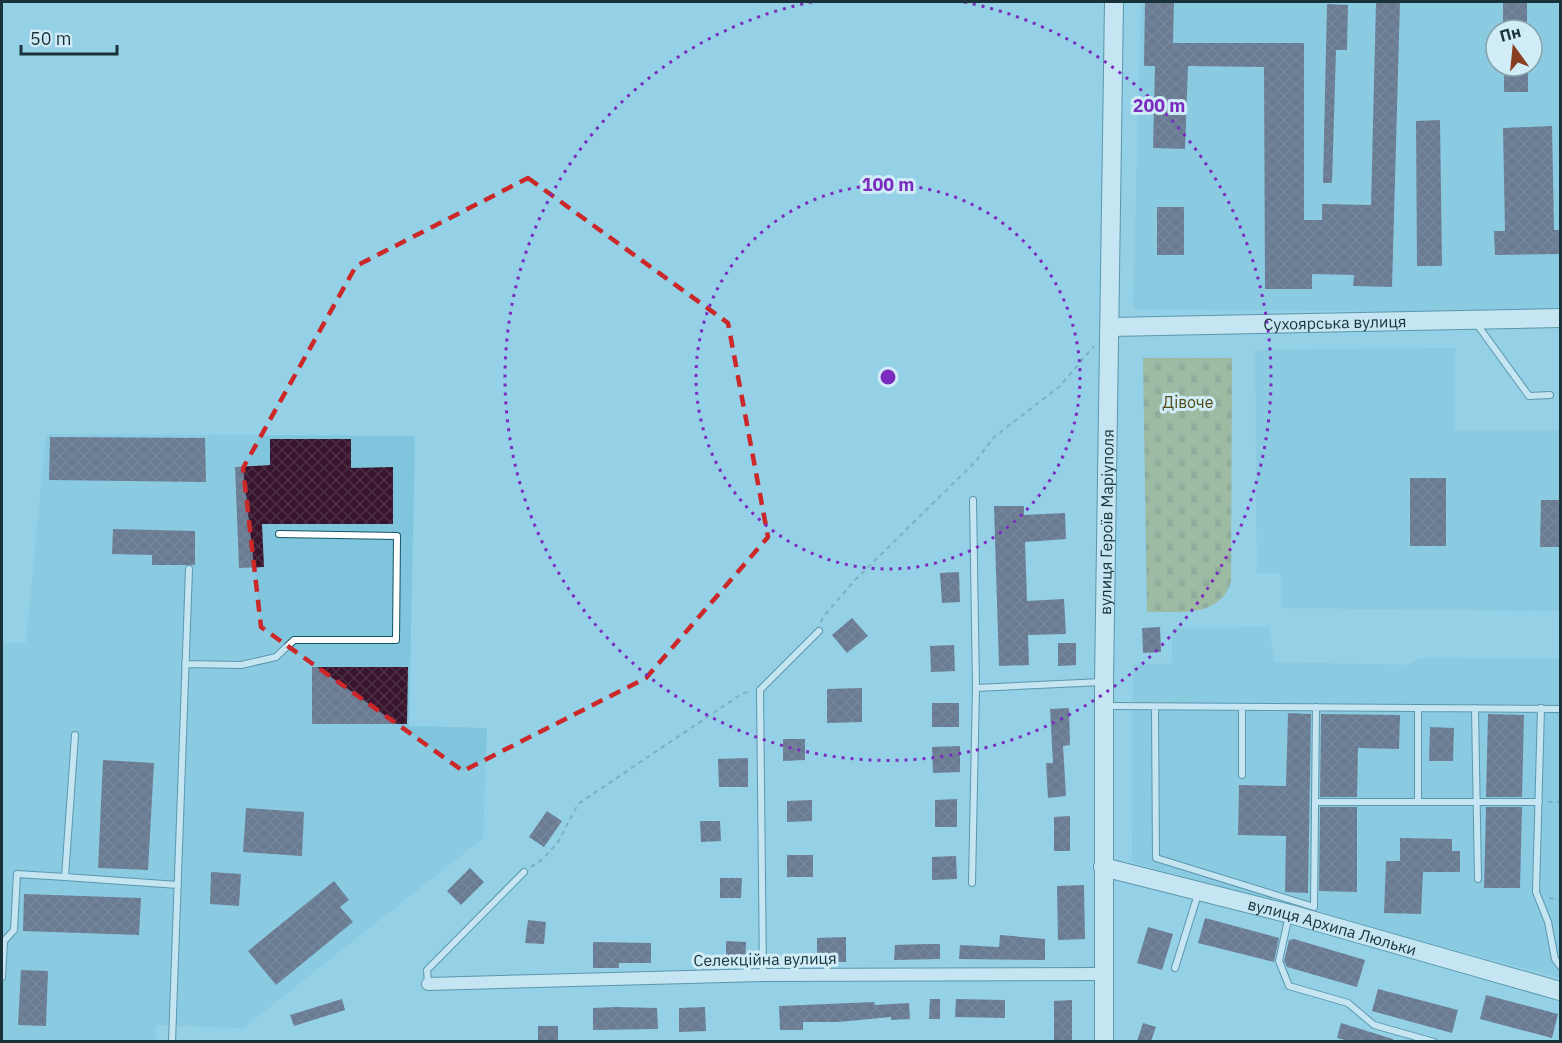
<svg xmlns="http://www.w3.org/2000/svg" width="1562" height="1043" font-family="'IBM Plex Sans',sans-serif">
<style>
.built{fill:#7fc5dd;fill-rule:evenodd}
.cemetery{fill:url(#cemetery-stones)}
.building{fill:url(#building-cross-hatch)}
.lines{fill:none;stroke-linecap:round;stroke-linejoin:round}
.lane-casing{stroke:#155467;stroke-width:8}
.street-casing{stroke:#155467;stroke-width:14}
.secondary-casing{stroke:#155467;stroke-width:20}
.path{stroke:#5d8999;stroke-width:2;stroke-dasharray:4.5 4.5;stroke-linecap:butt}
.lane{stroke:#fff;stroke-width:6}
.street{stroke:#fff;stroke-width:12}
.secondary{stroke:#fff;stroke-width:18}
.marked{fill:none;stroke:#cd2829;stroke-width:4.5;stroke-dasharray:12 8;stroke-linejoin:round}
.ring{fill:none;stroke:#7b2cbf;stroke-width:3;stroke-dasharray:3 6}
.labels{text-anchor:middle;stroke-width:6;stroke-linejoin:round;paint-order:stroke}
.street-label{font-size:16px;fill:#19323a;stroke:#cfecf7}
.park-label{font-size:16px;fill:#544d19;stroke:#cfecf7}
.centre{fill:#7b2cbf;stroke:#cfecf7;stroke-width:3}
.ring-label{font-size:18px;text-anchor:middle;font-weight:bold;fill:#7b2cbf;stroke:#cfecf7;stroke-width:6;stroke-linejoin:round;paint-order:stroke}
</style>
<defs>
<pattern id="cemetery-stones" width="16" height="16" patternUnits="userSpaceOnUse" patternTransform="scale(1.5)"><rect width="16" height="16" fill="#a99f53"/><path d="M2 7V4a2 2 0 0 1 4 0v3zM10 15v-3a2 2 0 0 1 4 0v3z" fill="#898246"/></pattern>
<pattern id="building-cross-hatch" width="8" height="8" patternUnits="userSpaceOnUse" patternTransform="scale(1.5)"><rect width="8" height="8" fill="#39152d"/><path d="M0 0l8 8M0 8l8-8" fill="none" stroke="#4c2f44"/></pattern>
</defs>
<rect width="100%" height="100%" fill="#94d0e6"/>
<path class="built" d="M1141 2H1560V313L1133 309ZM1496 30H1532V66H1496Z
M1455 348V430H1560V611L1281 608V573H1257L1255 350Z
M46 434 415 436 409 726 487 728 483 838 243 1028 156 1025 155 1041H2V643H26Z
M1269 627 1274 662 1406 665 1422 658 1560 659V978L1200 881 1137 864 1132 860 1133 665 1172 663V628Z"/>
<path class="cemetery" d="M1143 358H1232L1231 582C1219 619 1179 611 1147 612Z"/>
<path class="building" d="M1145 2H1174L1173 43H1304V220H1322V204L1371 205 1376 2H1400L1392 287 1353 286 1354 275 1312 274V289H1265L1264 67 1188 66 1185 149 1153 148 1155 66H1144Z
M1503 2H1527V30H1503Z
M1327 4 1348 5 1347 50H1336L1332 183H1323Z
M1504 66H1528V92H1504Z
M1440 120 1442 266H1417L1416 121Z
M1552 126 1554 230H1560V254L1495 255 1494 231H1505L1503 128Z
M1157 207H1184V255H1157Z
M50 437 205 438 206 482 49 480Z
M270 439H351V468L393 467V524H262L264 567 239 568 235 467 270 465Z
M1410 478H1446V546H1410Z
M1541 500H1560V547H1540Z
M994 506H1024V515L1065 513 1066 539 1025 542 1027 601 1064 599 1066 634 1028 635 1029 665 999 666Z
M113 529 195 531V565H152V555L112 554Z
M959 572 960 602 942 603 940 573Z
M852 618 868 636 847 653 832 635Z
M1160 627 1161 652 1143 653 1142 628Z
M1058 643H1076V665L1058 666Z
M954 645 955 671 931 672 930 646Z
M312 667H408L407 724H312Z
M862 688V722L827 723V689Z
M932 703H959V727H932Z
M1069 708 1070 745 1063 746 1066 796 1048 798 1046 763H1053L1050 709Z
M1288 713 1311 714 1308 893 1285 892 1286 836 1238 835 1239 785 1286 786Z
M1321 714 1400 715 1399 749 1358 748 1357 797H1320Z
M1488 714 1524 715 1522 797H1486Z
M1430 727 1454 728 1453 761H1429Z
M783 739H805V760L783 761Z
M960 746V772L933 773 932 747Z
M748 758V787H719L718 759Z
M103 760 154 763 148 870 98 868Z
M957 799V827H935V800Z
M812 800V821L787 822V801Z
M1320 807H1357V892L1319 891Z
M1486 807H1522L1520 888H1484Z
M246 808 304 812 302 856 243 852Z
M547 811 562 821 544 847 529 837Z
M1070 816V851H1054V817Z
M700 821H720L721 841 701 842Z
M1400 838 1452 839V851H1460V872H1423L1421 914 1384 913 1386 861H1400Z
M787 855H813V877H787Z
M956 856 957 879 932 880V857Z
M470 868 484 882 461 905 447 891Z
M211 872 241 874 239 906 210 904Z
M720 878H742L741 898H720Z
M334 881 349 900 340 907 353 922 276 985 248 951Z
M1084 885 1085 939 1058 940 1057 886Z
M24 894 141 898 139 935 23 931Z
M1205 918 1279 938 1274 962 1198 943Z
M528 920 546 922 544 944 525 943Z
M1148 927 1173 934 1162 970 1137 963Z
M1000 935 1045 939V960L959 959 960 945 999 947Z
M846 937V962H817V938Z
M1294 939 1365 960 1357 987 1287 967 1284 961 1289 940Z
M726 941 746 942 745 967 726 968Z
M593 942 651 943V963H619V968H593Z
M927 944H940V959L894 960 895 945Z
M21 970 48 971 46 1026 18 1025Z
M1378 989 1458 1010 1452 1033 1372 1011Z
M1486 995 1558 1014 1552 1038 1480 1019Z
M342 999 345 1010 294 1026 290 1015Z
M930 999H940V1019H929Z
M956 999 1005 1000V1018L955 1017Z
M1072 1000V1041H1054V1001Z
M874 1002 875 1005 909 1003 910 1019 891 1020V1017L838 1022H803V1030H780L779 1006Z
M616 1007 657 1008 658 1029 593 1030V1008Z
M705 1007 706 1031 679 1032V1008Z
M1143 1023 1156 1027 1151 1041H1137Z
M1341 1023 1393 1039V1041H1349L1337 1038Z
M538 1026H558V1041H538Z"/>
<g class="lines">
<defs>
<path id="lane" d="M1476 323 1529 396 1550 395
M973 500 976 688 1102 682
M185 664 241 665 276 657 294 640H396L397 536 279 534
M1107 706 1560 709
M1155 707 1156 858 1314 907 1316 707
M1242 707V775
M1475 708 1478 879
M1541 708 1536 892 1548 922 1555 959 1560 966
M75 735 65 877 178 885
M1315 802H1539
M1418 802V708
M972 883 976 688
M1289 915 1279 961 1289 986 1348 1003 1374 1025 1434 1042
M1175 968 1198 894
M763 975 760 690 819 631
M2 977 4 941 14 930 17 874 65 877
M428 983 427 970 524 872
M172 1042 189 569"/>
<path id="street" d="M428 984 763 975 1103 974"/>
<g id="secondary">
<path id="s1" d="M1110 327 1560 318"/>
<path id="s2" d="M1103 867 1290 914 1560 991"/>
<path id="s3" d="M1104 1042V682L1114 2"/>
</g>
</defs>
<use href="#lane" class="lane-casing"/>
<use href="#street" class="street-casing"/>
<use href="#secondary" class="secondary-casing"/>
<path class="path" d="M821 622 823 617 854 581 976 461 994 437 1060 386 1094 346
M1548 802H1560
M531 867 544 858 558 842 578 804 743 693 750 692
M1549 898 1560 900"/>
<use href="#lane" class="lane"/>
<use href="#street" class="street"/>
<use href="#secondary" class="secondary"/>
</g>
<path d="M0 0H1562V1043H0ZM528 178 728 323 768 537 646 678 463 771 261 627 243 468 356 266Z" fill="#94d0e6" fill-opacity=".55" fill-rule="evenodd"/>
<path class="marked" d="M528 178 728 323 768 537 646 678 463 771 261 627 243 468 356 266Z"/>
<g class="ring">
<circle cx="888" cy="377" r="192"/>
<path d="M964 2A383 383 0 1 1 812 2"/>
</g>
<g class="labels">
<g class="street-label">
<text dy="6" stroke="none"><textPath href="#s1" startOffset="225">Сухоярська вулиця</textPath></text>
<text dy="6" stroke="none"><textPath href="#s3" startOffset="520">вулиця Героїв Маріуполя</textPath></text>
<text dy="6" stroke="none"><textPath href="#s2" startOffset="237">вулиця Архипа Люльки</textPath></text>
<text transform="translate(765 959) rotate(-1)" y="6">Селекційна вулиця</text>
</g>
<g class="park-label">
<text x="1188" y="408">Дівоче</text>
</g>
</g>
<circle cx="888" cy="377" r="9" class="centre"/>
<g class="ring-label">
<text x="1159" y="112">200 m</text>
<text x="888" y="191">100 m</text>
</g>
<rect width="1562" height="1043" fill="none" stroke="#19323a" stroke-width="6"/>
<g transform="translate(1514 48) rotate(345)"><circle r="28" fill="#cfecf7" stroke="#86a2ab" stroke-width="1.5"/>
<path d="M0-4.5L10 22L0 15L-10 22Z" fill="#883f21"/>
<text y="-9" font-size="16" font-weight="bold" text-anchor="middle" fill="#19323a">Пн</text>
</g>
<path d="M21 45v9h96v-9" fill="none" stroke="#19323a" stroke-width="3"/>
<text x="30" y="45" font-size="18" fill="#19323a" stroke="#cfecf7" stroke-width="4.5" paint-order="stroke">50 m</text>
</svg>
